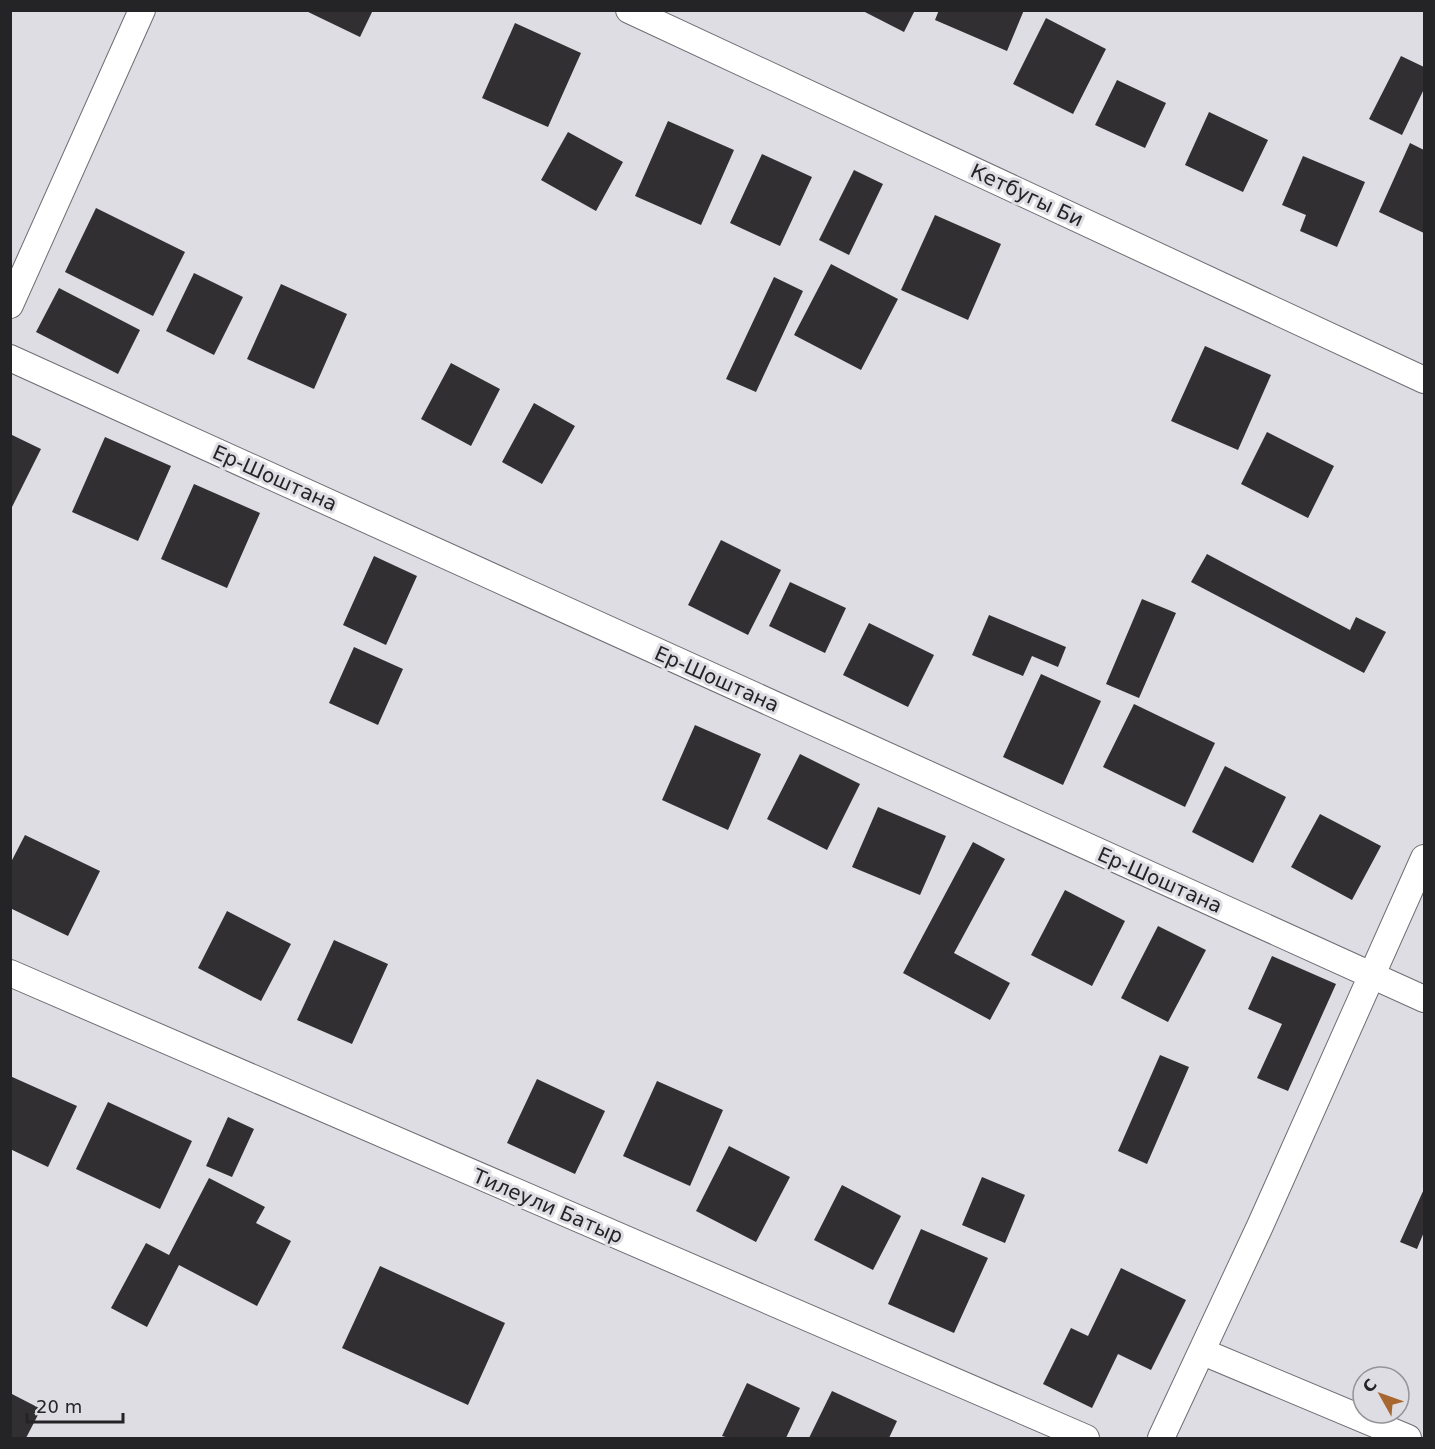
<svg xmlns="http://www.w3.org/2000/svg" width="1435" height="1449" font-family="'DejaVu Sans',sans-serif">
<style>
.building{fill:#322f33}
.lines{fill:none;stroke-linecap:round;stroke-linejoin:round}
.minor-casing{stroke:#6e6d73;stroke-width:28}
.minor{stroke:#fff;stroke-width:26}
.labels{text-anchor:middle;stroke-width:6;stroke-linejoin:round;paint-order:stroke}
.street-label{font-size:20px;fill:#242326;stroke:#dedde4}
</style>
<rect width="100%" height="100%" fill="#dedde4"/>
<path class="building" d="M304 10H373L360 37Z
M861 10H915L904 32Z
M939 10H1024L1007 51 935 20Z
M1046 18 1106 49 1073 114 1013 84Z
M515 23 581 53 548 127 482 98Z
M1401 56 1424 67V89L1402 135 1369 119Z
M1117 80 1166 103 1145 148 1095 125Z
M1209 112 1268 140 1243 192 1185 165Z
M668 121 734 150 701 225 635 196Z
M568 132 623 162 596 211 541 180Z
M1410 143 1424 150V233L1379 212Z
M762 154 812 177 780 246 730 223Z
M1303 156 1365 182 1337 247 1300 231 1306 215 1282 205Z
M854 170 883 184 849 255 819 240Z
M96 208 185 252 153 316 65 272Z
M935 215 1001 244 968 320 901 290Z
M831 264 898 299 861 370 794 335Z
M194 273 243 297 214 355 166 331Z
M774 277 803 291 756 392 726 379Z
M281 284 347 314 314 389 247 359Z
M59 288 140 330 118 374 36 332Z
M1205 346 1271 375 1238 450 1171 421Z
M451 363 500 389 471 446 421 419Z
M534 403 575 426 542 484 502 462Z
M1267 432 1334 466 1308 518 1241 484Z
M10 434 41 449 10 511Z
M105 437 171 466 138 541 72 512Z
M194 484 260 513 227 588 161 559Z
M721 540 781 570 748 635 688 605Z
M1207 554 1350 630 1356 617 1386 632 1364 673 1191 582Z
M374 556 417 576 386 645 343 625Z
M790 582 846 608 825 653 769 626Z
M1142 599 1176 613 1139 698 1106 684Z
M989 615 1066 647 1058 667 1032 656 1023 676 972 655Z
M869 623 934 655 908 707 843 675Z
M354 647 403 669 378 725 329 703Z
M1041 674 1101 701 1063 785 1003 757Z
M1134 704 1215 743 1185 807 1103 767Z
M695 725 761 754 728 830 662 800Z
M800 754 860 784 827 850 767 819Z
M1225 766 1286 797 1253 863 1192 832Z
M878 807 946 836 920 895 852 867Z
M1320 814 1381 846 1352 900 1291 867Z
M25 835 100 871 68 936 10 908V864Z
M973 842 1005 859 954 953 1010 983 990 1020 903 973Z
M1065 890 1125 921 1092 986 1031 955Z
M227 911 291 944 261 1001 198 968Z
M1158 926 1206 950 1168 1022 1121 998Z
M334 940 388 964 352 1044 297 1020Z
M1272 956 1336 984 1288 1091 1257 1078 1282 1024 1248 1009Z
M1160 1055 1189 1067 1147 1164 1118 1151Z
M10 1076 77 1106 48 1167 10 1149Z
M537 1079 605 1111 575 1174 507 1143Z
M657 1081 723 1110 690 1186 623 1156Z
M108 1102 192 1141 160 1209 76 1169Z
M228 1117 254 1129 232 1177 206 1166Z
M729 1146 790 1177 756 1242 696 1211Z
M982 1177 1025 1195 1005 1243 962 1225Z
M209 1178 265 1207 256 1223 291 1241 257 1306 179 1265 147 1327 111 1308 146 1243 169 1255Z
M842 1185 901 1216 873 1270 814 1240Z
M1424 1189V1232L1417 1249 1400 1242Z
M921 1229 988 1258 954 1333 888 1304Z
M380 1266 505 1323 468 1405 342 1348Z
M1121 1268 1186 1300 1151 1370 1118 1354 1092 1408 1043 1384 1071 1328 1088 1336Z
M747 1383 800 1408 786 1438H729L722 1436Z
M832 1391 897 1421 889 1438H809Z
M10 1393 41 1409 26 1438H10Z"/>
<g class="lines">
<defs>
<path id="minor" d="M629 10 1424 380
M10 305 142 10
M10 358 1424 999
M10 973 1086 1438
M1203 1352 1408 1438
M1161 1438 1260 1226 1424 858"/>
</defs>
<use href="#minor" class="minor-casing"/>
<use href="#minor" class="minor"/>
</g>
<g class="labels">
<g class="street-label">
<text transform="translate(1027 195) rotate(25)" y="7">Кетбугы Би</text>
<text transform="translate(275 478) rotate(24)" y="7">Ер-Шоштана</text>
<text transform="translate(717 679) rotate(24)" y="7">Ер-Шоштана</text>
<text transform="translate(1160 880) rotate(24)" y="7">Ер-Шоштана</text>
<text transform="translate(548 1206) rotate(23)" y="7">Тилеули Батыр</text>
</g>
</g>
<rect width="1435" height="1449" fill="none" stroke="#242326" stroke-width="24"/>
<g transform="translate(1381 1395) rotate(310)"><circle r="28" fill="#dedde4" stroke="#949398" stroke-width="1.5"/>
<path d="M0-4.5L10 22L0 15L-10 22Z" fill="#a7672f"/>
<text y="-9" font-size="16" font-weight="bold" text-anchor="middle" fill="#242326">С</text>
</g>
<path d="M27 1413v9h96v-9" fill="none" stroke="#242326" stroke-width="3"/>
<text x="36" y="1413" font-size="18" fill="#242326" stroke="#dedde4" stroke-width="4.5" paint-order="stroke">20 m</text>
</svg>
